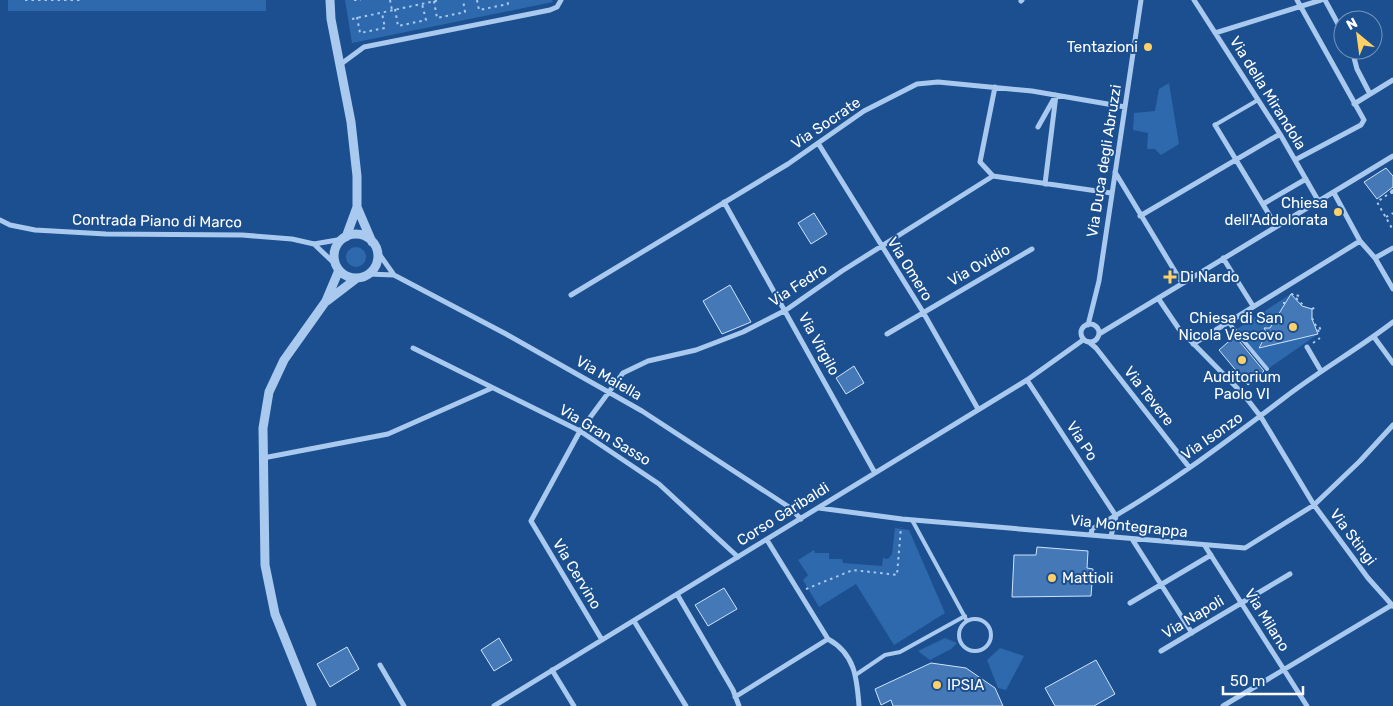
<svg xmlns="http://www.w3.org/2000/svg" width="1393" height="706" font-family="Rubik,sans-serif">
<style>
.green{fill:#2e69ad}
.building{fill:#4478b7;stroke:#cfe3fa}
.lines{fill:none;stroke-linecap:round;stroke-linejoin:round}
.path{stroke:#a9c9ee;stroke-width:2;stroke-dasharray:2.5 4;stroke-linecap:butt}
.service{stroke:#a9c9ee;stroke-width:4}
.minor{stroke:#a9c9ee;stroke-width:5}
.tertiary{stroke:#a9c9ee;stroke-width:9}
.poi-dot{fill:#ffd166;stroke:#1b4f8f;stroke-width:2}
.labels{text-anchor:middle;stroke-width:4;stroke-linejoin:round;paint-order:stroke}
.poi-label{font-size:15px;fill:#fff;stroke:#1b4f8f;text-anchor:end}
.street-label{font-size:15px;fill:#fff;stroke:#1b4f8f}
</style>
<rect width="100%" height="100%" fill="#1b4f8f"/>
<path class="green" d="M8 0H266V11H8Z
M345 0H552L553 2 352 43Z
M1169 83 1179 144 1161 155 1155 149H1147L1148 133 1133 130 1134 113 1155 111 1159 89Z
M346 257a10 10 0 1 1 20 0a10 10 0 1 1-20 0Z
M1291 294 1258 348 1318 334 1268 369 1237 329Z
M895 528 909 530 945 613 894 645 856 584 819 607 803 580 808 575 798 560 814 550 815 553H829V559H842L843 563 882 566 883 558 888 559 892 554Z
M945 638 957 643 951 649 930 660 918 651Z
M1000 648 1024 656 1006 690 998 688 987 660Z"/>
<path class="building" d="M1386 168 1393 176V187L1377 199 1364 182Z
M814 213 827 234 811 244 798 223Z
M730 285 751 322 722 334 703 301Z
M1291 294 1302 306 1312 309V319L1318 334 1259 348 1267 333 1264 328H1270Z
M1235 336 1264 371 1248 385 1219 350Z
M854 366 864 383 846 394 836 378Z
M1037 547 1088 551 1087 568 1093 569 1091 596 1012 597 1014 555H1036Z
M724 588 737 609 708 626 695 605Z
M499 638 512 660 494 671 481 650Z
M347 647 359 669 330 687 317 664Z
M1096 660 1115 694 1094 706H1055L1045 688Z
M931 663 966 668 995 688 1003 706H893L891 700 881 705 875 689Z"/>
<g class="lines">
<path class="path" d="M25 0H81
M354 0H361
M390 0 392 10
M477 0 479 10 508 4 507 0
M434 1 437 18 465 12 463 0
M395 9 398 26 426 20 422 4
M357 17 360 33 385 28 382 13
M352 19 440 0
M1387 195 1377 202 1393 230
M1386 217 1393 213
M1299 296 1292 294 1304 306
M1284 302V304
M1312 309 1316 307
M1312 318 1319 332 1321 331 1319 326H1321
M1313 343 1320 338
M806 589 853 570 897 575 901 527"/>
<path class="service" d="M1215 125 1258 100
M1392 192 1393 191
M1228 322 1267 369
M912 520 967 621
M959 635a16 16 0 1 1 32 0a16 16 0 1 1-32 0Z
M857 674 885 655 900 652 965 616"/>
<path class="minor" d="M1194 0 1280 134 1319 202
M1325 0 1343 33
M1021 1 1022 0
M1215 33 1321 0
M1352 50 1357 69 1370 94
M341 64 364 47 550 10 557 7 561 0
M1354 104 1393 80
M1215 125 1276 226
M1038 127 1056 95 1045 184
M818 143 923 312 978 409
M1295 160 1361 125 1364 120 1297 0
M1115 172 1182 283
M993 176 1111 193
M993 176 980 162 995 87
M1334 193 1360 241 1375 258 1393 289
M724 202 875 473
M1263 204 1306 179
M1140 216 1280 134
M0 220 10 225 35 230 106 234 242 235 292 239 314 244 343 239
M314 244 335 264
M377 251 394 275
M1223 258 1253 306
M1375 258 1393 248
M368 274 394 275 506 334 642 411 789 507 801 519
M571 295 788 164 864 111 917 84 938 82 1032 91 1125 107
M1158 298 1179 329 1244 395 1261 417 1314 505 1368 578 1393 606
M1081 333a9 9 0 1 1 18 0a9 9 0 1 1-18 0Z
M1088 325 1099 281 1141 0
M887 334 1032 249
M1099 334 1393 156
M1374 337 1393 363
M1089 342 1096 348 1189 467
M1193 344 1360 241
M1307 347 1321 371
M413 348 580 431 659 484 738 557
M1027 380 1116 516
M263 458 388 434 492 388
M819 508 902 519 1245 548 1314 505 1360 461 1393 425
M1091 534 1092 529C1160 492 1222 445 1284 398 1319 371 1358 349 1393 322
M1111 536 1116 516
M1132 539 1192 633
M767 540 828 639
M1205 546 1307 706
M677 594 733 690 739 706
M1130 603 1211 555
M634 621 686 706
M828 639C855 654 857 678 859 706
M602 640 531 521 580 431 623 373 648 361 696 350 743 332 786 310 842 271 993 176
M1161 651 1290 574
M380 665 404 706
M552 670 574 706
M735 697 828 639
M494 706 1027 380 1083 340
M1223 706 1392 605"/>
<path class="tertiary" d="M330 0 331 19 351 122 357 176V207L346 237
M357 207 372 242
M334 256a22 22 0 1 1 44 0a22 22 0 1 1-44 0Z
M327 301 357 278
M312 706 275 614 265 565 263 428 269 392 284 360 326 301 339 270"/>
</g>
<g class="poi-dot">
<circle cx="1148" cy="47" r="5"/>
<circle cx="1338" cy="212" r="5"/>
<path d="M1167.5 269.5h5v5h5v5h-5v5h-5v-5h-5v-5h5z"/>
<circle cx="1293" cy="327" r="5"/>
<circle cx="1242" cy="360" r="5"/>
<circle cx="1052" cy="578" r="5"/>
<circle cx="937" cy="685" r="5"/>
</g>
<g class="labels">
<g class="poi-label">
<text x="1138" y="52">Tentazioni</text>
<text x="1328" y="208">Chiesa<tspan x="1328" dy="17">dell'Addolorata</tspan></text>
<text x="1180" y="282" text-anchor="start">Di Nardo</text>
<text x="1283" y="323">Chiesa di San<tspan x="1283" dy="17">Nicola Vescovo</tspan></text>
<text x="1242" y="382" text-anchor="middle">Auditorium<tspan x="1242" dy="17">Paolo VI</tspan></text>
<text x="1062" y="583" text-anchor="start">Mattioli</text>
<text x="947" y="690" text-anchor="start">IPSIA</text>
</g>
<g class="street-label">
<text transform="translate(1268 93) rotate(58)" y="5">Via della Mirandola</text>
<text transform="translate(826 123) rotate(-34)" y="5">Via Socrate</text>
<text transform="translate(1104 161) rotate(-81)" y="5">Via Duca degli Abruzzi</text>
<text transform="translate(157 221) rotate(1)" y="5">Contrada Piano di Marco</text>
<text transform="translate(979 265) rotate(-30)" y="5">Via Ovidio</text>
<text transform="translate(910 269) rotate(58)" y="5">Via Omero</text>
<text transform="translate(798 285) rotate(-33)" y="5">Via Fedro</text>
<text transform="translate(819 344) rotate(61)" y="5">Via Virgilo</text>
<text transform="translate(609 378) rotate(30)" y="5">Via Maiella</text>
<text transform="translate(1149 396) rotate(52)" y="5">Via Tevere</text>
<text transform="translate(605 435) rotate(31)" y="5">Via Gran Sasso</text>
<text transform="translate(1212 436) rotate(-35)" y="5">Via Isonzo</text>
<text transform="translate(1082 441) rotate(57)" y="5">Via Po</text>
<text transform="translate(783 514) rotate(-32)" y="5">Corso Garibaldi</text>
<text transform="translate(1129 526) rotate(6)" y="5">Via Montegrappa</text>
<text transform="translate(1353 537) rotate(53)" y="5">Via Stingi</text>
<text transform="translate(577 574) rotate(59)" y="5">Via Cervino</text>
<text transform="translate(1193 617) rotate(-31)" y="5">Via Napoli</text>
<text transform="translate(1267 620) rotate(58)" y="5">Via Milano</text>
</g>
</g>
<g transform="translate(1358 35) rotate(331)"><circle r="24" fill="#1b4f8f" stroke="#7695bc"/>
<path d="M0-4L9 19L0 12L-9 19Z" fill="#ffd166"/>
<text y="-8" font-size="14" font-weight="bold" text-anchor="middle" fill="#ffffff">N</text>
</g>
<path d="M1223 686v8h80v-8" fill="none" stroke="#ffffff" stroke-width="2.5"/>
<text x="1230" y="686" font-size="15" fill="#ffffff" stroke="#1b4f8f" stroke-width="4" paint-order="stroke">50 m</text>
</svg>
